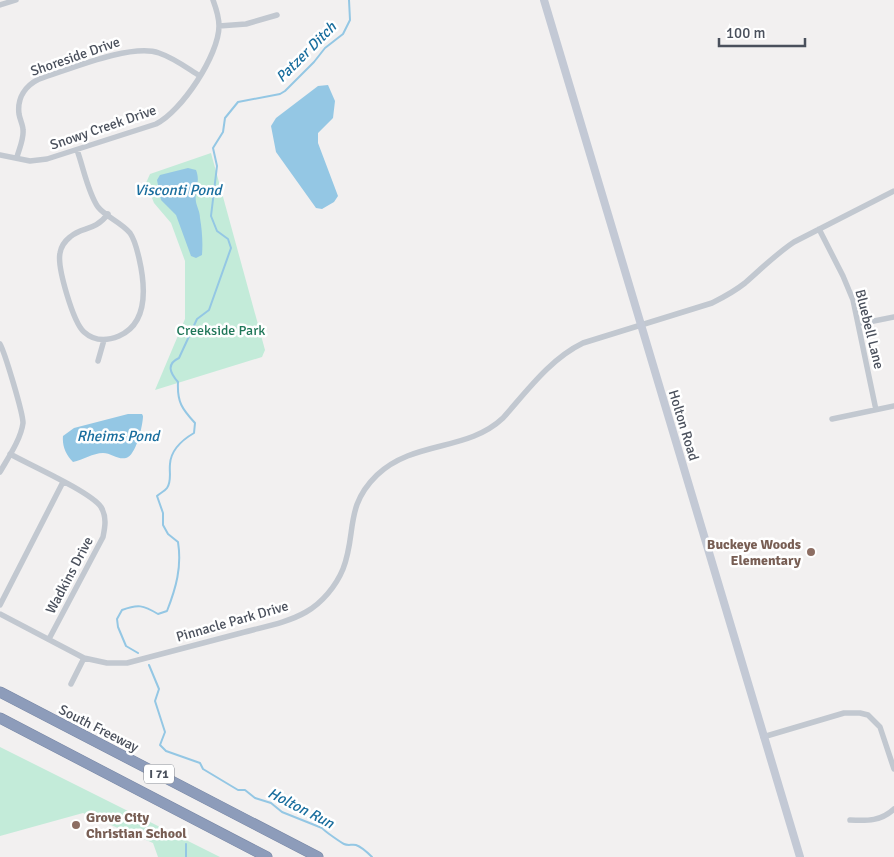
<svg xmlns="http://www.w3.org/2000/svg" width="894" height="857" font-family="Signika,sans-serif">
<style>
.green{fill:#c3ebd9}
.water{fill:#94c7e4}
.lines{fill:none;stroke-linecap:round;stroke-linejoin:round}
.stream{stroke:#94c7e4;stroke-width:2}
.highway-casing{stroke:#7887a5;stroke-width:11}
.street{stroke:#c2c8d0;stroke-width:5.5}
.secondary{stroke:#c3c9d5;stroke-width:8}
.highway{stroke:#8d9cba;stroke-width:10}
.education-dot{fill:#8d6e63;stroke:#fff;stroke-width:2}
.labels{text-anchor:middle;stroke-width:5;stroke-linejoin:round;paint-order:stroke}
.shield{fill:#fff;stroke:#80848d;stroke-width:1}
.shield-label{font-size:12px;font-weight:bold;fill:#4a505c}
.street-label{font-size:14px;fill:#4a505c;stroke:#fff}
.park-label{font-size:14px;fill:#207759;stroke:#fff}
.education-label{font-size:14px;font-weight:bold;fill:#785e54;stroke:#fff;text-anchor:end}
.water-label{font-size:15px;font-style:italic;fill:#1a6e9e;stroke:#fff}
</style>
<rect width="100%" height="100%" fill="#f2f0f0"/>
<path class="green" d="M211 153 265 350 262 357 155 390 185 319V261L171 223 154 203 146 183 150 174Z
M0 747 220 857H158L153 843 83 813 0 836Z"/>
<path class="water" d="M328 85 335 101 333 118 318 133V143L338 196 334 202 322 209 316 208 276 152 271 126 276 118 318 86Z
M188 168 196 170C201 183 194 189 196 202 197 207 200 212 200 218 202 230 203 242 202 255L196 258 191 256 176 215 161 200 157 180 160 175Z
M128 414H142L143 416C143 425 136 456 126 458 118 460 111 453 103 453 93 453 83 460 73 462 66 455 62 446 63 436L74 428Z"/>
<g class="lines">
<path class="stream" d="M138 653 126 646 118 627 117 619 122 610C138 604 143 605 158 614L167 611C176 588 182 567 178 542L168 534 163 525V513L157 496C160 493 165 491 167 488 172 481 169 472 170 464 171 449 182 440 194 433L195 423C182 409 177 402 178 382 170 373 166 364 179 358L197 319 209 310 231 248 228 239 217 231 211 216 217 166 213 148 223 132 225 118 238 102 280 94 285 91 314 62 325 48 343 34 350 20 349 0
M149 665 159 689 155 701 165 732 160 745 166 751 200 763 203 769 238 790H245L255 798 271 803 282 812 322 828C324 831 342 843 344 844 348 846 352 844 356 845 362 847 368 853 372 857
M186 857V844"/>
<defs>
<path id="highway" d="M0 692 318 857
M0 718 267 857"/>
</defs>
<use href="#highway" class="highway-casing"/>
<path class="street" d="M0 5 16 0
M219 26 246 24 277 15
M77 150C83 166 88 193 98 207 106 217 121 222 130 233 135 240 137 250 139 258 145 284 149 323 119 336 107 341 94 341 84 332 73 322 57 267 60 253 61 247 65 241 70 237 83 226 94 232 108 214
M0 155 30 161 47 159 156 124C181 112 219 55 219 26 219 18 216 8 213 0
M17 157C19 149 24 139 23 130 23 125 20 120 19 114 17 98 25 86 39 79 68 70 131 43 159 53 174 58 187 68 200 76
M819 229 843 276 853 300 876 410
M859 324 894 317
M0 344C5 353 23 413 23 423 21 439 8 458 0 472
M98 361 104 340
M832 419 894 406
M10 454C28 464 91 492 101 507 107 517 105 527 103 537L49 639
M0 605 63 482
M0 614 84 658 107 663H127C165 653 203 643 241 633 262 627 287 623 306 612 322 603 336 586 343 569 357 533 344 507 377 475 414 440 467 452 503 418 527 391 550 359 583 343L712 303C724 297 735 291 745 283 761 269 776 254 794 242L894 191
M71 684 84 658
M763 737 844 713H860L868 715 880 727 894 769
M850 820C868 821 881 821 894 809"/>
<path class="secondary" d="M544 0 800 857"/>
<use href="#highway" class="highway"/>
</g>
<g class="education-dot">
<circle cx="811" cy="552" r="5"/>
<circle cx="76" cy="825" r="5"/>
</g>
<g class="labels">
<rect class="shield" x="144" y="764.5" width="30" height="19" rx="4"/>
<g class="shield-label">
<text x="159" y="778">I 71</text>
</g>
<g class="street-label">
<text transform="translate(75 56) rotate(-19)" y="5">Shoreside Drive</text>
<text transform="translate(103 127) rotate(-19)" y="5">Snowy Creek Drive</text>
<text transform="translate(870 329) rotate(76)" y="5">Bluebell Lane</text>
<text transform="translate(684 425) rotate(73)" y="5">Holton Road</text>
<text transform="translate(69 575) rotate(-62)" y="5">Wadkins Drive</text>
<text transform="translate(232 621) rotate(-16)" y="5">Pinnacle Park Drive</text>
<text transform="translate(99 728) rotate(27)" y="5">South Freeway</text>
</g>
<g class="park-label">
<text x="221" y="335">Creekside Park</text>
</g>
<g class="education-label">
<text x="801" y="549">Buckeye Woods<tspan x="801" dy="16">Elementary</tspan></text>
<text x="86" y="822" text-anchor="start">Grove City<tspan x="86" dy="16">Christian School</tspan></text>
</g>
<g class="water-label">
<text transform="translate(306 52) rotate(-45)" y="5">Patzer Ditch</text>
<text x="178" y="195">Visconti Pond</text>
<text x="118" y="441">Rheims Pond</text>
<text transform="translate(301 808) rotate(27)" y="5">Holton Run</text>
</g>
</g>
<path d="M719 38v8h86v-8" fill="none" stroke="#4a505c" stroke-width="2.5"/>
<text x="726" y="38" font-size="15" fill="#4a505c" stroke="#ffffff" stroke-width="4" paint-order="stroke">100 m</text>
</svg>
